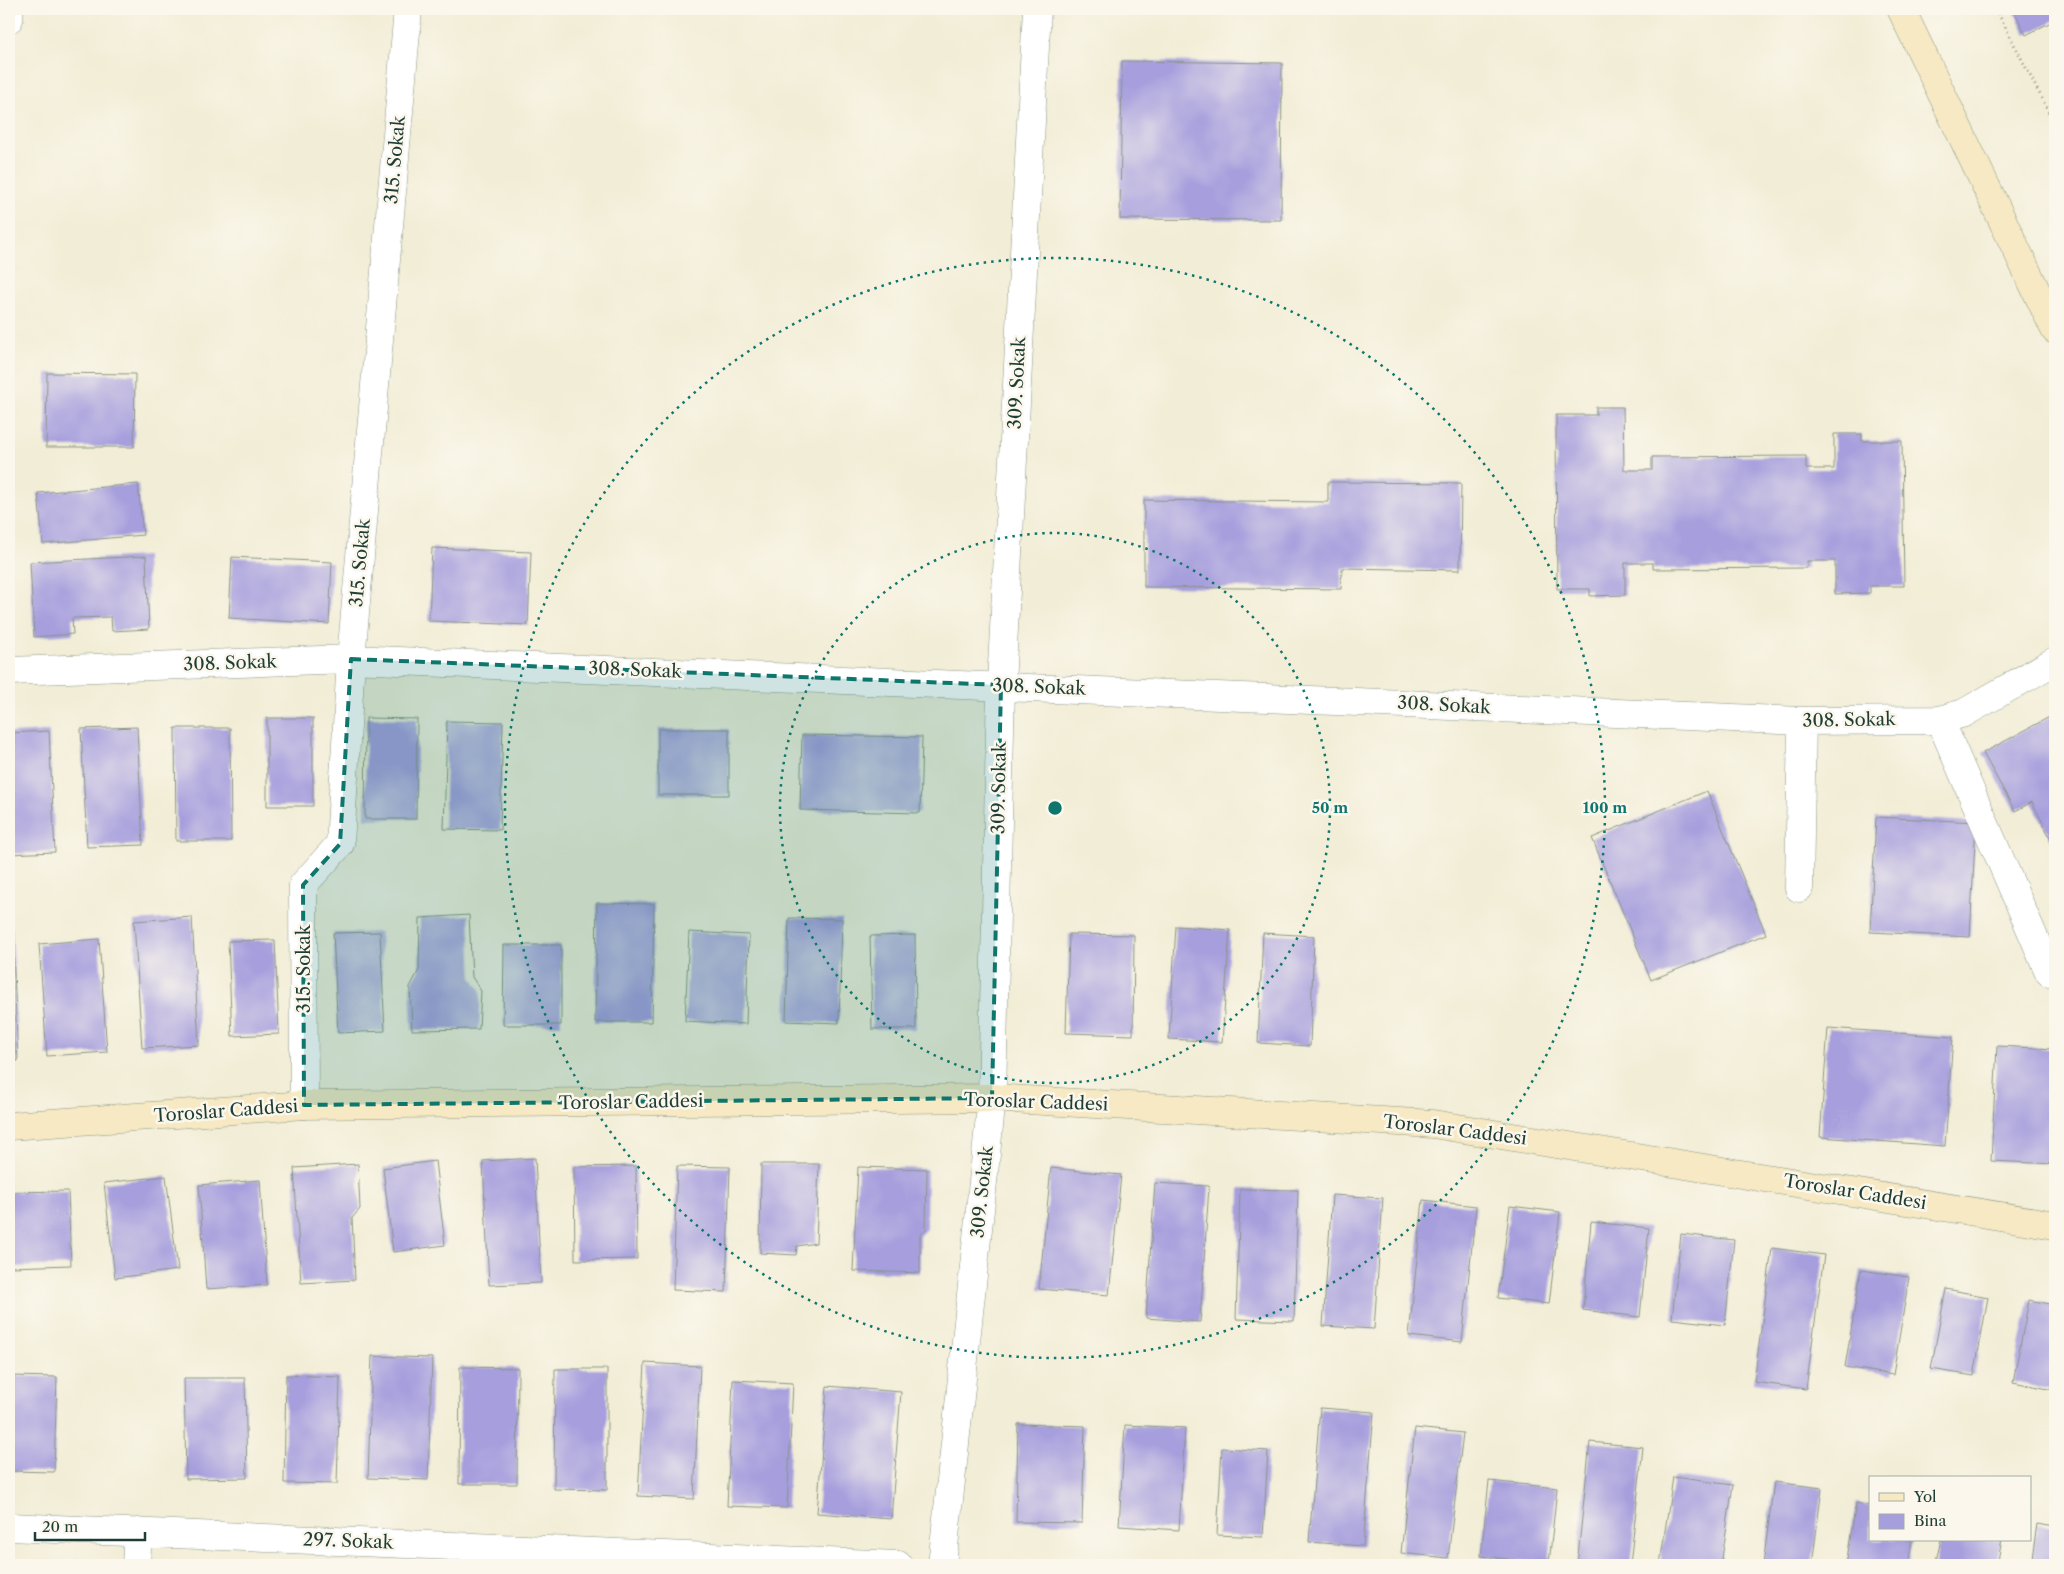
<svg xmlns="http://www.w3.org/2000/svg" width="2064" height="1574" font-family="'Libre Caslon Text',serif">
<style>
.building{fill:#a69edd}
.lines{fill:none;stroke-linecap:round;stroke-linejoin:round}
.minor-casing{stroke:#889585;stroke-width:29}
.secondary-casing{stroke:#889585;stroke-width:29}
.path{stroke:#889585;stroke-width:3;stroke-dasharray:1 4;stroke-linecap:butt}
.minor{stroke:#fff;stroke-width:28}
.secondary{stroke:#f6e9c3;stroke-width:28}
.marked{fill:#0f766e;fill-opacity:0.2;stroke:#0f766e;stroke-width:4;stroke-dasharray:10 6;stroke-linejoin:round}
.ring{fill:none;stroke:#0f766e;stroke-width:2.5;stroke-dasharray:2.5 5}
.labels{text-anchor:middle;stroke-width:5;stroke-linejoin:round;paint-order:stroke}
.street-label{font-size:18px;fill:#1f3d34;stroke:#fbf7ec}
.centre{fill:#0f766e;stroke:#fbf7ec;stroke-width:2.5}
.ring-label{font-size:15px;text-anchor:middle;font-weight:bold;fill:#0f766e;stroke:#fbf7ec;stroke-width:5;stroke-linejoin:round;paint-order:stroke}
</style>
<rect width="100%" height="100%" fill="#fbf7ec"/>
<filter id="ink" filterUnits="userSpaceOnUse"><feTurbulence type="fractalNoise" baseFrequency=".02" numOctaves="2"/><feDisplacementMap in="SourceGraphic" scale="10" xChannelSelector="R" yChannelSelector="G"/><feConvolveMatrix kernelMatrix="1 2 1 2 8 2 1 2 1" color-interpolation-filters="sRGB"/></filter>
<filter id="wash" filterUnits="userSpaceOnUse"><feTurbulence type="fractalNoise" baseFrequency=".0096" numOctaves="4" result="noise"/><feDisplacementMap in="SourceGraphic" scale="20" xChannelSelector="R" yChannelSelector="G"/><feGaussianBlur stdDeviation="1.12" result="paint"/><feColorMatrix in="noise" values="0 0 0 0 0 0 0 0 0 0 0 0 0 0 0 0 0 1.4 0 .05"/><feComposite in="paint" operator="in"/></filter>
<g filter="url(#wash)">
<rect width="100%" height="100%" fill="#f2edd6"/>
<g id="blocks">
<path class="building" d="M2013 9H2055V20L2026 35Z
M1122 61 1282 63 1281 220 1120 219Z
M47 373 135 374 134 447H46Z
M1596 407H1623L1624 470H1652V457L1806 456V469H1834V434H1862V441H1902L1904 586H1870V593L1835 594V561H1807V568L1653 569V563H1625V595L1590 596V589H1557L1556 415H1596Z
M1328 482 1461 483 1460 570 1342 568 1341 589 1144 587V500L1328 502Z
M138 484 143 535 43 544 38 493Z
M432 548 531 552 528 625 429 621Z
M146 556 149 629 112 631 111 617 72 618 73 634 34 637 30 562Z
M232 557 332 562 329 624 229 618Z
M2055 714V847L2032 802 2015 811 1983 753Z
M267 718H313V806H267Z
M366 718 417 719 416 819H365Z
M447 721 503 722 500 830 444 829Z
M137 727 143 845 87 847 81 729Z
M175 728H230L231 841H176Z
M658 729H729V795H658Z
M49 731 55 852 9 854V733Z
M802 735 922 737 920 813 800 810Z
M1707 791 1766 934 1651 980 1592 838Z
M1876 817 1976 822 1970 937 1870 932Z
M597 903 654 904 652 1022H595Z
M469 915 472 977 481 991 479 1029 412 1030 410 987 419 970 420 918Z
M192 917 199 1045 142 1048 134 921Z
M789 918 842 919 839 1023 786 1021Z
M1176 926 1230 930 1222 1042 1169 1039Z
M9 927H12L18 1061 9 1062Z
M380 932 385 1031 338 1033 333 933Z
M689 932 749 935 746 1024 685 1021Z
M1263 933 1314 936 1310 1046 1258 1043Z
M1069 934 1134 935 1133 1035 1066 1033Z
M915 935 916 1029H872L870 936Z
M99 939 107 1052 47 1056 39 944Z
M275 940 279 1034 232 1036 228 941Z
M504 945H561V1025H503Z
M1828 1028 1953 1037 1945 1146 1820 1137Z
M1997 1046 2055 1049V1164L1991 1161Z
M535 1158 541 1283 489 1285 483 1161Z
M435 1161 445 1245 393 1252 383 1168Z
M358 1164 360 1209 352 1218 355 1280 301 1283 294 1168Z
M761 1164H819L816 1243 797 1246 796 1255 760 1253Z
M636 1166 637 1259 575 1260 574 1167Z
M677 1166 730 1167 726 1292 673 1290Z
M858 1167 927 1169 926 1229 920 1235V1273L853 1271Z
M1051 1168 1121 1175 1109 1295 1039 1289Z
M166 1176 178 1270 115 1278 104 1183Z
M260 1180 267 1285 206 1289 199 1185Z
M1155 1183 1209 1186 1200 1322 1146 1318Z
M1240 1189 1298 1190 1294 1321 1236 1319Z
M68 1191 71 1265 11 1267 9 1192Z
M1332 1195 1383 1198 1374 1329 1323 1326Z
M1423 1200 1476 1206 1462 1342 1409 1336Z
M1510 1206 1560 1212 1549 1304 1498 1298Z
M1591 1222 1649 1228 1640 1317 1583 1310Z
M1681 1234 1734 1240 1725 1325 1672 1319Z
M1772 1248 1824 1255 1806 1389 1754 1382Z
M1861 1270 1909 1277 1893 1375 1845 1367Z
M1946 1289 1988 1297 1974 1376 1931 1369Z
M2029 1300 2055 1305 2054 1390 2013 1382Z
M372 1356 432 1358 428 1480 368 1478Z
M645 1363 700 1366 694 1499 638 1496Z
M460 1367 518 1368 517 1484H459Z
M555 1369H607V1490L554 1489Z
M286 1375 340 1377 337 1484 284 1483Z
M9 1376 57 1377 54 1472 9 1471Z
M184 1378H245L247 1478 186 1479Z
M733 1380 793 1383 787 1508 727 1506Z
M827 1386 901 1392 891 1519 817 1513Z
M1320 1408 1374 1412 1363 1546 1309 1542Z
M1018 1424 1085 1426 1082 1523 1016 1522Z
M1125 1425 1185 1428 1179 1530 1119 1526Z
M1415 1428 1463 1433 1448 1558 1401 1553Z
M1590 1442 1643 1447 1630 1565H1577Z
M1222 1448 1268 1451 1263 1537 1217 1535Z
M1673 1477 1733 1485 1721 1565H1660Z
M1489 1481 1557 1488 1549 1564 1481 1556Z
M1774 1482 1822 1488 1812 1565H1763Z
M1856 1503 1870 1506V1540H1912L1908 1565H1846Z
M2037 1524 2055 1527V1565H2031Z
M1941 1540H2002L1997 1565H1935Z
M9 1561H19V1565H9Z
M47 1561 92 1563V1565H47Z"/>
</g>
</g>
<g filter="url(#ink)">
<use href="#blocks" fill-opacity="0" stroke="#889585" stroke-width="1"/>
<g class="lines">
<defs>
<path id="minor" d="M9 19V9
M9 671 351 659 1802 721 1940 720 1964 713 2055 661
M1940 720 2049 972
M1799 888 1802 721
M304 1105 303 885 340 844 351 659 408 9
M9 1527 898 1565
M136 1565 138 1532
M942 1565 992 1098 1001 685 1037 9"/>
<path id="secondary" d="M1901 9 2055 330
M9 1126 304 1105 992 1098 1433 1124 2055 1225"/>
</defs>
<use href="#minor" class="minor-casing"/>
<use href="#secondary" class="secondary-casing"/>
<path class="path" d="M1996 9 2055 124"/>
<use href="#minor" class="minor"/>
<use href="#secondary" class="secondary"/>
</g>
</g>
<path class="marked" d="M351 659 1001 685 992 1098 304 1105 303 885 340 844Z"/>
<g class="ring">
<circle cx="1055" cy="808" r="275"/>
<circle cx="1055" cy="808" r="550"/>
</g>
<g class="labels">
<g class="street-label">
<text transform="translate(395 160) rotate(-85)" y="6">315. Sokak</text>
<text transform="translate(1017 383) rotate(-87)" y="6">309. Sokak</text>
<text transform="translate(360 563) rotate(-85)" y="6">315. Sokak</text>
<text transform="translate(230 663) rotate(-2)" y="6">308. Sokak</text>
<text transform="translate(635 670) rotate(2)" y="6">308. Sokak</text>
<text transform="translate(1039 687) rotate(2)" y="6">308. Sokak</text>
<text transform="translate(1444 705) rotate(3)" y="6">308. Sokak</text>
<text transform="translate(1849 720) rotate(-1)" y="6">308. Sokak</text>
<text transform="translate(999 788) rotate(-89)" y="6">309. Sokak</text>
<text transform="translate(304 969) rotate(-90)" y="6">315. Sokak</text>
<text transform="translate(631 1102) rotate(-1)" y="6">Toroslar Caddesi</text>
<text transform="translate(1036 1102) rotate(2)" y="6">Toroslar Caddesi</text>
<text transform="translate(226 1111) rotate(-4)" y="6">Toroslar Caddesi</text>
<text transform="translate(1455 1130) rotate(7)" y="6">Toroslar Caddesi</text>
<text transform="translate(982 1192) rotate(-84)" y="6">309. Sokak</text>
<text transform="translate(1855 1192) rotate(9)" y="6">Toroslar Caddesi</text>
<text transform="translate(348 1541) rotate(2)" y="6">297. Sokak</text>
</g>
</g>
<circle cx="1055" cy="808" r="8" class="centre"/>
<g class="ring-label">
<text x="1330" y="813">50 m</text>
<text x="1605" y="813">100 m</text>
</g>
<rect width="2064" height="1574" fill="none" stroke="#fbf7ec" stroke-width="30"/>
<rect x="1869" y="1476" width="162" height="65" fill="#fbf7ec" stroke="#a3ada2"/>
<rect x="1879" y="1493" width="25" height="8" fill="#f6e9c3" stroke="#a3ada2"/>
<text x="1914" y="1502" font-size="15" fill="#1f3d34">Yol</text>
<rect x="1879" y="1514" width="25" height="15" fill="#a69edd" stroke="#a3ada2"/>
<text x="1914" y="1526" font-size="15" fill="#1f3d34">Bina</text>
<path d="M35 1532v8h110v-8" fill="none" stroke="#1f3d34" stroke-width="2.5"/>
<text x="42" y="1532" font-size="15" fill="#1f3d34" stroke="#fbf7ec" stroke-width="4" paint-order="stroke">20 m</text>
</svg>
